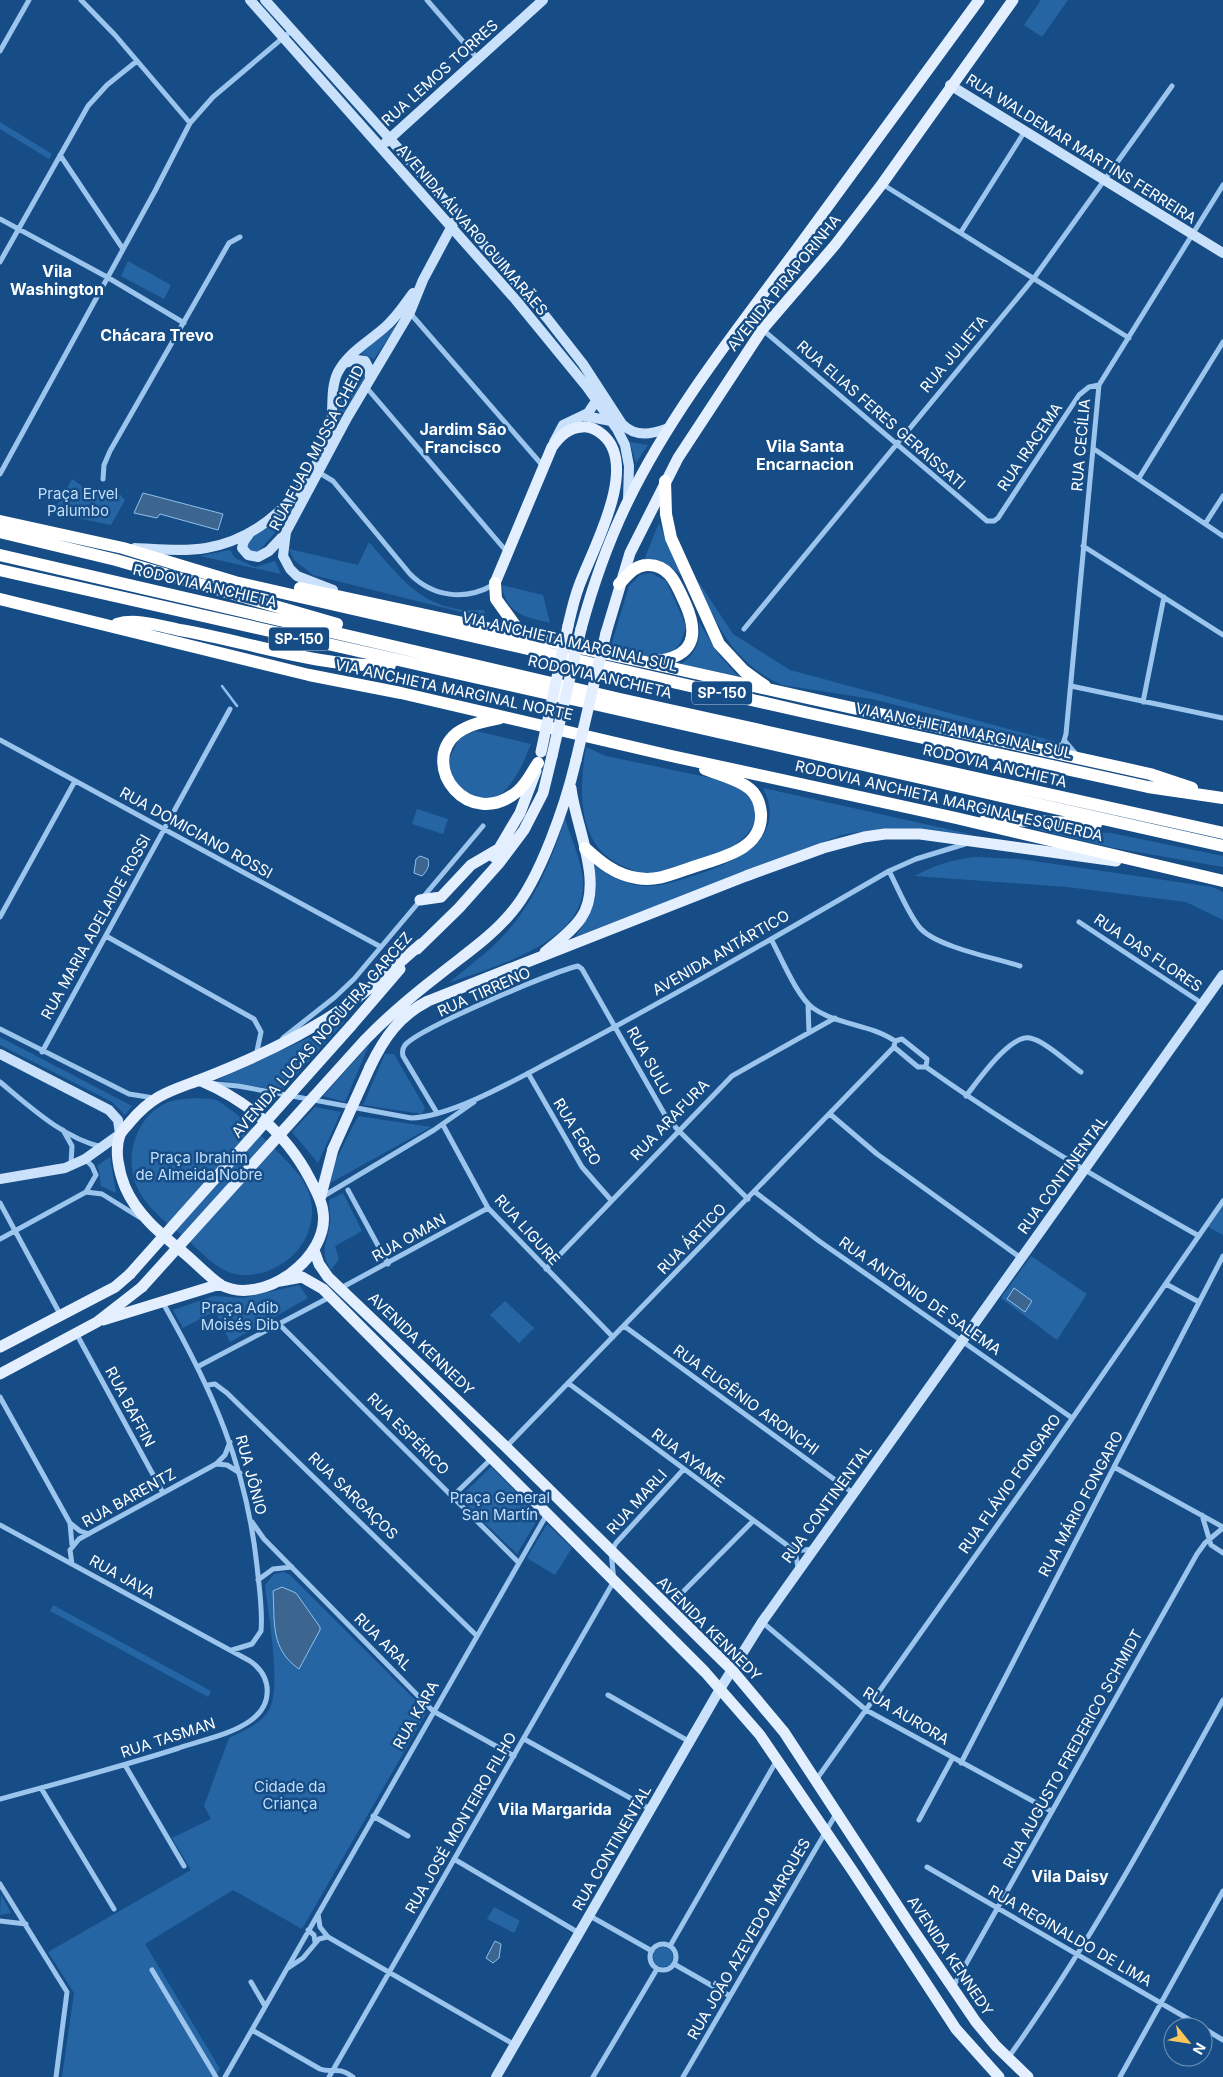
<svg xmlns="http://www.w3.org/2000/svg" width="1223" height="2077" font-family="Inter,sans-serif">
<style>
.green{fill:#2665a4}
.water{fill:#3c658f;stroke:#8ec1f0}
.lines{fill:none;stroke-linecap:round;stroke-linejoin:round}
.stream{stroke:#8ec1f0;stroke-width:2.5}
.street{stroke:#9cc5ee;stroke-width:5}
.secondary{stroke:#c9e1fa;stroke-width:10}
.primary{stroke:#e3efff;stroke-width:11}
.highway{stroke:#fff;stroke-width:12}
.primary-bridge{stroke:#e3efff;stroke-width:11}
.labels{text-anchor:middle;stroke-width:5;stroke-linejoin:round;paint-order:stroke}
.shield{fill:#164d86;stroke:#b9cadb;stroke-width:1}
.shield-label{font-size:14px;font-weight:bold;fill:#fff}
.street-label{font-size:15px;fill:#fff;stroke:#164d86}
.park-label{font-size:15px;fill:#c2defa;stroke:#164d86}
.neighbourhood-label{font-size:16px;font-weight:bold;fill:#fff;stroke:#164d86}
</style>
<rect width="100%" height="100%" fill="#164d86"/>
<path class="green" d="M1041 0H1068L1042 37 1024 25Z
M0 122 52 154 49 159 0 129Z
M128 261 171 285 164 299 121 276Z
M397 325 374 359 360 353Z
M359 368 363 370 364 379 338 422C339 403 336 373 359 368Z
M630 442 648 445 636 463Z
M72 479 95 495 116 490 125 500 111 525 53 513Z
M300 497 287 519 259 551 253 552 248 549 247 539 284 513Z
M659 523 681 575 662 561 644 560Z
M369 542C404 582 426 614 484 610L485 618 313 575 294 560 289 549 358 565Z
M230 550 235 558 255 567 275 561 281 574 200 556Z
M690 569 733 634 790 670 1057 742H1041L872 699 782 685C729 661 714 618 690 569Z
M651 573 666 581 681 614 686 627 681 642 673 652 650 657 610 649 629 586 640 575Z
M502 585 543 595 550 623C525 617 506 614 502 585Z
M699 622 719 655 738 676 681 664C697 653 701 640 699 622Z
M476 731 531 744C523 763 514 788 494 798 474 807 449 782 449 762 450 755 457 744 460 737Z
M586 747 606 756 725 781 750 795C754 806 759 816 752 827 741 847 718 853 698 860 682 865 663 875 646 874 638 873 629 869 621 865 576 845 579 788 586 747Z
M763 788 974 835C924 829 892 825 842 835L575 937C592 913 600 892 592 864 608 874 624 885 644 886 662 887 679 880 696 875 735 862 789 839 763 788Z
M417 809 448 819 443 834 412 824Z
M565 818C571 840 584 864 583 888 581 944 492 967 449 983 467 967 489 952 505 934 535 901 552 860 565 818Z
M1030 828 1111 833 1223 856V867L1114 848Z
M974 857 1020 859 1212 887 1223 892V920L1186 902 1067 887 915 876C934 865 952 860 974 857Z
M345 1021 282 1091 217 1080Z
M0 1037 132 1106 125 1115 112 1102 0 1045Z
M369 1045 345 1102 323 1096Z
M385 1054H394L425 1108 422 1114 363 1105Z
M197 1098C203 1099 210 1098 216 1100 234 1108 287 1159 300 1176 304 1181 308 1190 310 1196 321 1238 286 1274 246 1275 223 1276 207 1258 192 1244 173 1227 148 1211 137 1187 124 1159 135 1119 164 1104 173 1099 186 1099 197 1098Z
M315 1107 341 1112 318 1163 292 1132Z
M358 1116 431 1127 330 1183 335 1162Z
M110 1157 116 1193 101 1186 99 1170 97 1166Z
M343 1193 362 1231 335 1246 339 1259 331 1270C319 1251 327 1244 330 1224 331 1217 329 1208 329 1200Z
M1223 1206V1235L1208 1227Z
M1031 1256 1087 1294 1057 1340 1001 1298Z
M299 1285 308 1298 230 1342 215 1311 183 1328 173 1310 214 1296 243 1298Z
M505 1301 534 1328 519 1343 490 1315Z
M491 1467 540 1515 517 1554 459 1498Z
M547 1524 572 1548 555 1575 527 1558Z
M284 1572 290 1575 427 1712 302 1929 233 1890 145 1944 220 2069 215 2077H62L74 1993 48 1952 191 1870 172 1838 211 1819 204 1806 229 1738C243 1731 261 1724 269 1710 282 1688 268 1612 265 1585L274 1574Z
M53 1605 211 1691 208 1697 50 1611Z
M1 1894 11 1913 0 1915Z
M494 1907 520 1921 514 1933 487 1919Z
M653 1957a10 10 0 1 1 20 0a10 10 0 1 1-20 0Z"/>
<path class="water" d="M143 493 223 514 218 530 160 514 157 518 134 513Z
M420 856 428 859C430 866 427 871 422 876L414 873 416 859Z
M1014 1288 1032 1301 1025 1312 1007 1299Z
M282 1587 296 1593 320 1627V1630L299 1669C270 1649 275 1622 273 1591Z
M495 1941 501 1944 499 1958 493 1963 486 1958Z"/>
<g class="lines">
<path class="stream" d="M222 686 237 706"/>
<path class="street" d="M81 0 115 35 190 123
M427 0 478 59
M0 51 29 0
M60 155 123 249
M882 184 1129 338
M0 219 107 277 184 323
M961 232 1025 131
M0 262 88 106 107 85 137 61
M410 313 543 466
M763 330 987 521H994L998 518 1079 395 1089 387 1099 385
M366 387 507 552
M1094 449 1223 536
M318 472 333 481 410 574C433 597 465 601 493 585
M0 474 155 191 190 123 213 97 291 31
M1139 478 1223 342
M103 479 104 465 110 451 229 243 240 237
M1205 524 1223 496
M1083 546 1223 635
M744 629 1034 278 1172 86
M1071 686 1223 718
M1143 702 1164 597
M0 740 381 947
M1065 741 1076 754
M1053 750 1063 744 1066 734 1099 385 1223 185
M889 871C898 888 909 916 921 929 938 947 995 958 1020 966
M0 917 75 781
M1079 922 1203 1004
M106 936 254 1019 261 1032 256 1056
M771 939C781 957 797 997 813 1008 837 1025 870 1024 895 1041L902 1039 927 1059 926 1067
M808 1004 809 1032
M0 1029 129 1094 154 1098
M283 1038 335 997 354 979 483 826
M895 1041 894 1047 918 1067H926C1013 1129 1105 1183 1199 1236
M42 1052 230 709
M528 1073 582 1167 611 1200
M0 1082C30 1107 63 1138 102 1147
M216 1084 238 1086 411 1118C451 1117 515 1080 551 1061 665 1001 777 936 889 871L916 859 965 844
M966 1096C978 1081 1010 1034 1030 1038 1045 1041 1068 1063 1081 1072
M437 1113 403 1056C402 1052 402 1049 405 1045 420 1028 552 972 578 966L582 969 665 1115 678 1130 748 1199
M830 1114 877 1154 1021 1258
M443 1125 488 1208 613 1337
M63 1130 72 1146 71 1164
M85 1159 92 1166 96 1175 86 1192
M348 1190 388 1264
M755 1192 819 1241 1072 1418
M322 1197 434 1130 474 1102
M0 1203 60 1314
M0 1239 86 1192 102 1194 139 1217
M546 1269 732 1076 835 1018
M1166 1284 1199 1302
M341 1288 488 1208
M163 1303C213 1391 246 1465 257 1566 259 1587 263 1610 261 1631L252 1644 232 1650
M280 1325 518 1562
M624 1326 853 1493
M76 1333 163 1493
M199 1366 330 1297
M568 1383 795 1551 798 1567
M208 1385 215 1384 227 1393 476 1635
M0 1397 70 1523 72 1545
M506 1447 894 1047
M216 1464 227 1465 240 1473
M1114 1467 1223 1527
M453 1496 491 1459
M1202 1515 1211 1545 1223 1553
M252 1522 264 1539 433 1711 514 1756
M70 1523 80 1531 89 1534
M0 1525 250 1661C273 1677 273 1705 250 1721 230 1735 202 1740 179 1748 120 1767 60 1783 0 1799
M795 1551 812 1549
M72 1564 70 1550 79 1539 216 1464 225 1455 230 1442
M258 1580 273 1569 292 1567
M669 1606 753 1521
M762 1622 866 1710 1051 1811
M608 1695 690 1742
M524 1739 650 1809
M961 1763 1223 1256
M125 1765 184 1866
M816 1780 1033 1475 1223 1201
M41 1788 114 1909
M373 1816 408 1836
M919 1820 952 1759
M454 1859 579 1933
M927 1867 1202 2027
M0 1884 67 1992 56 2077
M318 1914 320 1927 328 1937 515 2045
M590 1916 652 1951
M0 1921 26 1924
M308 1930 314 1935 315 1942
M650 1957a13 13 0 1 1 26 0a13 13 0 1 1-26 0Z
M670 1946 777 1760
M674 1964 730 1996
M288 1968 303 1958 319 1939 327 1937
M152 1970 216 2077
M251 1982 265 2006
M953 1987 1197 1554 1205 1543 1223 1528
M1203 2028 1223 2040
M252 2030 320 2069C333 2074 336 2065 353 2077
M1008 2058C1089 1945 1156 1822 1223 1700
M225 2077 547 1514
M329 2077 614 1581 611 1552 616 1543 683 1470
M593 2077 657 1969
M683 2077 836 1814
M1120 2077 1223 1891"/>
<path class="secondary" d="M250 0 515 299 587 387 617 429 625 445 629 466 628 500
M265 0 460 217 547 318 583 364 622 424C636 438 652 434 669 428
M950 85 1223 253
M386 142 543 0
M345 363 356 360 365 361 369 369 370 379
M585 416 611 421
M554 442 563 425 588 413 598 398
M249 534 244 541 242 548 248 555 258 557 269 551 285 534
M135 548C158 549 183 552 206 548 264 538 307 492 328 439 336 418 328 392 338 372 349 352 368 342 384 328 396 318 404 305 413 293
M333 590 297 576 290 569 283 556 286 532 347 418 410 312 423 280 454 222
M0 1054 109 1110 118 1120 120 1134 85 1159 65 1168 0 1179
M496 2077 720 1689 762 1622 1223 975"/>
<path class="primary" d="M495 583 552 447C560 436 568 428 582 427 590 426 597 430 603 435 640 467 591 552 579 586 574 599 571 613 568 626
M581 629C593 585 608 542 628 501 672 411 736 331 796 250 857 167 918 84 979 0
M606 633 630 553 678 458 762 330 835 245 882 184 1013 0
M494 857 520 813 536 771
M420 900 441 897 471 865 500 848
M417 949 459 908 500 862 524 830 543 793 552 756
M545 952C558 942 572 931 581 918 605 884 575 825 571 788
M351 1026 400 969
M365 1040C388 1016 413 995 439 975 464 955 491 937 511 913 540 880 566 803 576 760
M370 1067C384 1038 399 1016 428 1001L746 876 823 848 864 837 885 834H920L1116 861
M199 1080C246 1100 286 1133 310 1179 315 1189 322 1200 323 1212 330 1257 263 1307 221 1285 210 1278 195 1262 184 1253 161 1234 137 1215 125 1187 119 1172 114 1150 120 1135 122 1130 128 1125 131 1121 154 1094 171 1091 202 1079 248 1061 294 1040 334 1014 365 994 393 968 421 944
M320 1199 333 1149
M314 1250 319 1264 328 1277 506 1447 732 1670 784 1732 910 1925 976 2022 996 2046 1028 2077
M280 1281 302 1277 323 1289 705 1672 760 1735 852 1870 956 2029 999 2077
M103 1320 220 1284
M0 1347 115 1287 130 1274
M0 1374 97 1322 142 1287"/>
<path class="highway" d="M665 481 666 514 671 538 719 644 744 671 765 686
M0 521 123 548 235 582 809 713 1148 787 1223 798
M0 532 116 560 337 624
M0 555 620 699 1223 833
M0 570 1223 846
M495 583 496 599 522 635
M619 584C627 576 635 565 647 565 670 564 677 586 685 603 700 636 693 658 654 661
M300 588 645 662 1150 774 1192 788
M0 599 309 675 401 693 667 755 956 818 1223 881
M117 624C136 618 160 626 180 630 246 641 324 669 390 665
M500 718C485 721 470 724 457 733 418 765 469 832 518 791 527 783 532 772 538 763
M986 819 1096 824
M585 848C600 862 616 875 637 878 658 882 677 872 696 866 723 857 763 849 761 813 760 804 757 795 750 789 738 779 719 775 705 769"/>
<path class="primary-bridge" d="M541 752 568 626
M552 756 581 629
M576 760 606 633
M333 1149 370 1067
M130 1274 351 1026
M142 1287 365 1040"/>
</g>
<g class="labels">
<g class="shield">
<rect x="269" y="627.5" width="60" height="23" rx="4"/>
<rect x="692" y="681.5" width="60" height="23" rx="4"/>
</g>
<g class="shield-label">
<text x="299" y="644">SP-150</text>
<text x="722" y="698">SP-150</text>
</g>
<g class="street-label">
<text transform="translate(440 73) rotate(-42)" y="5">RUA LEMOS TORRES</text>
<text transform="translate(1081 149) rotate(32)" y="5">RUA WALDEMAR MARTINS FERREIRA</text>
<text transform="translate(472 230) rotate(49)" y="5">AVENIDA ÁLVARO GUIMARÃES</text>
<text transform="translate(784 283) rotate(-51)" y="5">AVENIDA PIRAPORINHA</text>
<text transform="translate(954 354) rotate(-50)" y="5">RUA JULIETA</text>
<text transform="translate(881 415) rotate(41)" y="5">RUA ELIAS FERES GERAISSATI</text>
<text transform="translate(1081 445) rotate(-85)" y="5">RUA CECÍLIA</text>
<text transform="translate(1030 447) rotate(-56)" y="5">RUA IRACEMA</text>
<text transform="translate(317 448) rotate(-62)" y="5">RUA FUAD MUSSA CHEID</text>
<text transform="translate(205 586) rotate(13)" y="5">RODOVIA ANCHIETA</text>
<text transform="translate(570 642) rotate(13)" y="5">VIA ANCHIETA MARGINAL SUL</text>
<text transform="translate(600 677) rotate(13)" y="5">RODOVIA ANCHIETA</text>
<text transform="translate(454 690) rotate(12)" y="5">VIA ANCHIETA MARGINAL NORTE</text>
<text transform="translate(964 731) rotate(12)" y="5">VIA ANCHIETA MARGINAL SUL</text>
<text transform="translate(995 766) rotate(13)" y="5">RODOVIA ANCHIETA</text>
<text transform="translate(949 801) rotate(13)" y="5">RODOVIA ANCHIETA MARGINAL ESQUERDA</text>
<text transform="translate(196 833) rotate(29)" y="5">RUA DOMICIANO ROSSI</text>
<text transform="translate(96 927) rotate(-61)" y="5">RUA MARIA ADELAIDE ROSSI</text>
<text transform="translate(721 953) rotate(-30)" y="5">AVENIDA ANTÁRTICO</text>
<text transform="translate(1148 953) rotate(34)" y="5">RUA DAS FLORES</text>
<text transform="translate(484 992) rotate(-24)" y="5">RUA TIRRENO</text>
<text transform="translate(322 1035) rotate(-49)" y="5">AVENIDA LUCAS NOGUEIRA GARCEZ</text>
<text transform="translate(649 1061) rotate(61)" y="5">RUA SULU</text>
<text transform="translate(670 1120) rotate(-46)" y="5">RUA ARAFURA</text>
<text transform="translate(577 1132) rotate(58)" y="5">RUA EGEO</text>
<text transform="translate(1063 1175) rotate(-54)" y="5">RUA CONTINENTAL</text>
<text transform="translate(527 1230) rotate(48)" y="5">RUA LIGURE</text>
<text transform="translate(409 1238) rotate(-29)" y="5">RUA OMAN</text>
<text transform="translate(692 1239) rotate(-46)" y="5">RUA ÁRTICO</text>
<text transform="translate(920 1296) rotate(35)" y="5">RUA ANTÔNIO DE SALEMA</text>
<text transform="translate(421 1344) rotate(44)" y="5">AVENIDA KENNEDY</text>
<text transform="translate(746 1400) rotate(36)" y="5">RUA EUGÊNIO ARONCHI</text>
<text transform="translate(130 1407) rotate(62)" y="5">RUA BAFFIN</text>
<text transform="translate(408 1434) rotate(45)" y="5">RUA ESPÉRICO</text>
<text transform="translate(688 1458) rotate(37)" y="5">RUA AYAME</text>
<text transform="translate(251 1475) rotate(75)" y="5">RUA JÔNIO</text>
<text transform="translate(1010 1484) rotate(-55)" y="5">RUA FLÁVIO FONGARO</text>
<text transform="translate(353 1496) rotate(44)" y="5">RUA SARGAÇOS</text>
<text transform="translate(129 1498) rotate(-29)" y="5">RUA BARENTZ</text>
<text transform="translate(637 1502) rotate(-48)" y="5">RUA MARLI</text>
<text transform="translate(827 1504) rotate(-54)" y="5">RUA CONTINENTAL</text>
<text transform="translate(1081 1504) rotate(-62)" y="5">RUA MÁRIO FONGARO</text>
<text transform="translate(122 1577) rotate(29)" y="5">RUA JAVA</text>
<text transform="translate(709 1629) rotate(45)" y="5">AVENIDA KENNEDY</text>
<text transform="translate(383 1642) rotate(45)" y="5">RUA ARAL</text>
<text transform="translate(416 1715) rotate(-60)" y="5">RUA KARA</text>
<text transform="translate(906 1716) rotate(31)" y="5">RUA AURORA</text>
<text transform="translate(168 1738) rotate(-18)" y="5">RUA TASMAN</text>
<text transform="translate(1073 1749) rotate(-61)" y="5">RUA AUGUSTO FREDERICO SCHMIDT</text>
<text transform="translate(461 1823) rotate(-60)" y="5">RUA JOSÉ MONTEIRO FILHO</text>
<text transform="translate(612 1848) rotate(-60)" y="5">RUA CONTINENTAL</text>
<text transform="translate(1070 1936) rotate(30)" y="5">RUA REGINALDO DE LIMA</text>
<text transform="translate(749 1939) rotate(-60)" y="5">RUA JOÃO AZEVEDO MARQUES</text>
<text transform="translate(950 1956) rotate(56)" y="5">AVENIDA KENNEDY</text>
</g>
<g class="park-label">
<text x="78" y="499">Praça Ervel<tspan x="78" dy="17">Palumbo</tspan></text>
<text x="199" y="1163">Praça Ibrahim<tspan x="199" dy="17">de Almeida Nobre</tspan></text>
<text x="240" y="1313">Praça Adib<tspan x="240" dy="17">Moisés Dib</tspan></text>
<text x="500" y="1503">Praça General<tspan x="500" dy="17">San Martín</tspan></text>
<text x="290" y="1792">Cidade da<tspan x="290" dy="17">Criança</tspan></text>
</g>
<g class="neighbourhood-label">
<text x="57" y="277">Vila<tspan x="57" dy="18">Washington</tspan></text>
<text x="157" y="341">Chácara Trevo</text>
<text x="463" y="435">Jardim São<tspan x="463" dy="18">Francisco</tspan></text>
<text x="805" y="452">Vila Santa<tspan x="805" dy="18">Encarnacion</tspan></text>
<text x="555" y="1815">Vila Margarida</text>
<text x="1070" y="1882">Vila Daisy</text>
</g>
</g>
<g transform="translate(1188 2042) rotate(120)"><circle r="24" fill="#164d86" stroke="#7394b6"/>
<path d="M0-4L9 19L0 12L-9 19Z" fill="#ffc659"/>
<text y="-8" font-size="14" font-weight="bold" text-anchor="middle" fill="#ffffff">N</text>
</g>
</svg>
